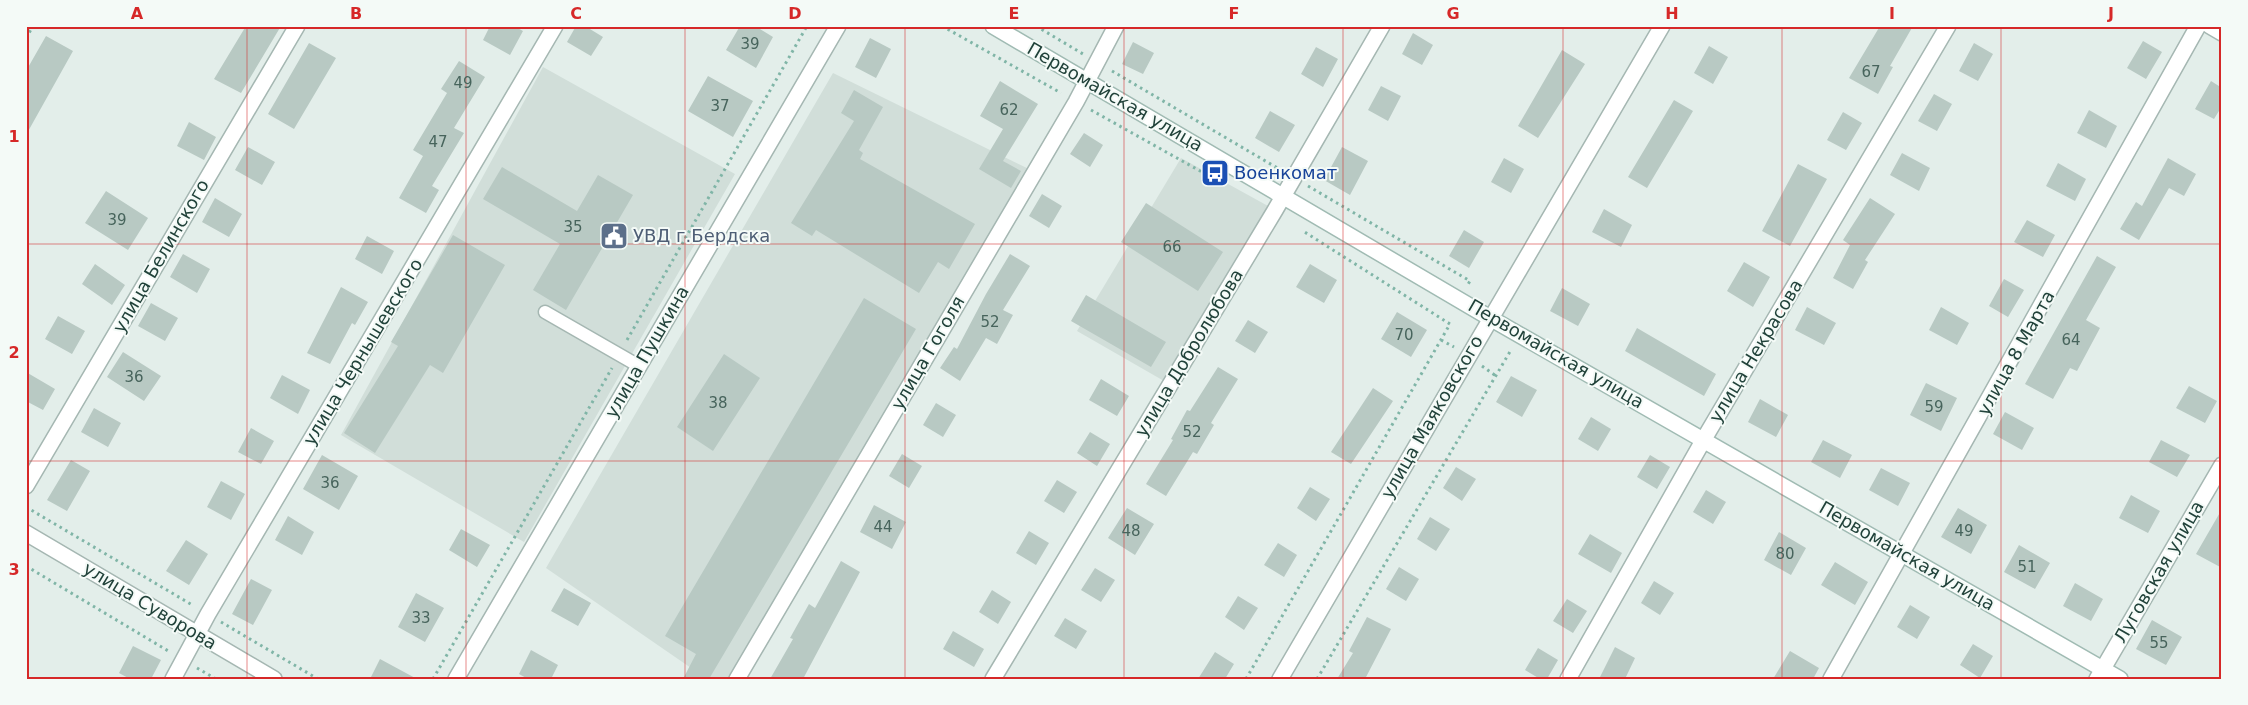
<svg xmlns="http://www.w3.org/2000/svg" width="2248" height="705" font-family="'DejaVu Sans',sans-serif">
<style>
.built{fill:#d1ded9}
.building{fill:#b8c9c3}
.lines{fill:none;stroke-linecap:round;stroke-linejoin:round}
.lane-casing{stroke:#a5b7b2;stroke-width:15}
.street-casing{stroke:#a5b7b2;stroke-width:18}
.secondary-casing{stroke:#a0bbb3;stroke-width:18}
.path{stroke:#80b5a7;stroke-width:3;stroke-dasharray:2.5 4;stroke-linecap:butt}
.lane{stroke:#fff;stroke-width:12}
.street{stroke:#fff;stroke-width:15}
.secondary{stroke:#fff;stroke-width:15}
.grid{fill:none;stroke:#d62828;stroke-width:1;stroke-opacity:0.55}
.labels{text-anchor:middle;stroke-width:4;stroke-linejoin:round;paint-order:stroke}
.number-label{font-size:15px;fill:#47645c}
.street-label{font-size:18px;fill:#21423a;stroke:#f4faf7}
.transit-label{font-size:18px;fill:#164399;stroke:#f4faf7;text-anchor:start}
.service-label{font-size:18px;fill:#4e5e75;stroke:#f4faf7;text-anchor:start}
.neatline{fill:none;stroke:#d62828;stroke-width:2}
.grid-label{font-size:16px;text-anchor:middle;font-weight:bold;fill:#d62828}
</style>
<rect width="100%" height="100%" fill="#e3eeea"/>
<path class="built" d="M543 67 735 174 524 542 341 435Z
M833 73 1031 170 739 679H707L546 568Z
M1181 158 1268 206 1164 381 1077 331Z"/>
<path class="building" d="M246 26H281L241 93 214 79Z
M490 26H514L523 31 510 55 483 40Z
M576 26H585L603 37 591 56 567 42Z
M740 26H755L773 37 756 68 726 50Z
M1880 26H1913L1890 66 1893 67 1878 94 1849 78Z
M1413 33 1433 45 1422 65 1402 54Z
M46 36 73 51 26 135V71Z
M870 38 891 49 876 78 855 67Z
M2143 41 2162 52 2146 79 2127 68Z
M1133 42 1154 53 1143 74 1122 64Z
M309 43 336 58 294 129 268 114Z
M1974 43 1993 54 1978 81 1959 71Z
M1709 46 1728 57 1713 84 1694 73Z
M1316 47 1338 59 1323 87 1301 74Z
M1562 50 1585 64 1538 138 1518 126Z
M459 61 485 77 454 128 464 133 432 186 439 190 426 213 399 198 423 156 413 150 447 93 441 89Z
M708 76 753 101 733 137 688 111Z
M1000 81 1038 104 1003 161 1021 171 1011 188 979 169 1003 129 980 116Z
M2211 81 2222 88V106L2214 119 2195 109Z
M1381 86 1401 96 1388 121 1368 110Z
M854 90 883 107 859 150 863 153 860 159 975 224 949 269 938 262 919 293 816 230 812 236 791 223 854 121 841 113Z
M1934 94 1952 104 1937 131 1918 121Z
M1674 100 1693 111 1647 188 1628 177Z
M2089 110 2117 126 2106 148 2077 133Z
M1270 111 1295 125 1279 152 1255 138Z
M1843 112 1862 123 1846 150 1827 140Z
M189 122 216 137 204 160 177 146Z
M1084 133 1103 145 1090 167 1070 154Z
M248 147 275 162 262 185 235 170Z
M1342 147 1368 161 1350 195 1324 180Z
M1902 153 1930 168 1919 191 1890 175Z
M1504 158 1524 169 1511 193 1491 182Z
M2168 158 2196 174 2184 196 2169 188 2139 240 2120 229 2136 202 2142 206Z
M2058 163 2086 179 2075 201 2046 186Z
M1798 164 1827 179 1790 246 1762 231Z
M502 167 577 211 598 175 633 195 566 310 533 290 560 244 483 199Z
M106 191 148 218 128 250 85 223Z
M1042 194 1062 206 1049 228 1029 216Z
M215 198 242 214 229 237 202 222Z
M1870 198 1895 214 1865 260 1868 262 1853 289 1833 278 1850 245 1843 240Z
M1146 203 1223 252 1198 291 1121 242Z
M1604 209 1632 225 1621 247 1592 232Z
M2027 220 2055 235 2043 257 2014 242Z
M1464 230 1484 242 1469 268 1449 256Z
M453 235 505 265 443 373 430 365 375 453 344 433 398 346 391 342Z
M367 236 394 251 382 274 355 259Z
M183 254 210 269 197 293 170 277Z
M1010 254 1030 266 1003 310 1013 315 997 344 986 338 960 381 940 368 954 347 957 349 986 294Z
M2097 256 2116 267 2086 320 2100 328 2077 371 2070 368 2053 399 2025 384Z
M1744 262 1770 277 1753 307 1727 291Z
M95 264 125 285 112 305 82 284Z
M1310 264 1337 280 1324 303 1296 287Z
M2004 279 2024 290 2008 317 1989 306Z
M341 287 368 302 355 325 352 323 330 364 307 353Z
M1562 288 1590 304 1578 326 1550 311Z
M1086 295 1166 342 1151 367 1071 321Z
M864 298 916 329 709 679H683L696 654 665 636Z
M151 303 178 318 165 341 138 326Z
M1807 307 1836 323 1824 345 1795 330Z
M1941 307 1969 323 1957 345 1929 330Z
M1397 312 1427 330 1411 357 1381 339Z
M58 316 85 331 72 354 45 339Z
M1248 320 1268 332 1255 353 1235 341Z
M1637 328 1716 374 1704 396 1625 351Z
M123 352 161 376 144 401 107 377Z
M724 354 760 378 713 451 677 427Z
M1218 367 1238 379 1211 423 1214 425 1197 454 1193 452 1166 496 1146 484 1173 440 1171 439 1187 410 1190 411Z
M26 372 55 389 43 410 26 401Z
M282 375 310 390 298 414 270 398Z
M1511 376 1537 390 1522 417 1496 402Z
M1101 379 1129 396 1117 416 1089 400Z
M1926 383 1957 398 1941 431 1910 415Z
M2189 386 2217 401 2205 423 2176 408Z
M1373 388 1393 401 1351 464 1331 452Z
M1760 399 1788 415 1776 437 1748 422Z
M936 403 956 415 943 437 923 425Z
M94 408 121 423 108 447 81 432Z
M2005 412 2034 428 2022 450 1993 434Z
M1591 417 1611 429 1598 451 1578 439Z
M251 428 274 441 261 464 238 452Z
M1090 432 1110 444 1097 466 1077 453Z
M1823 440 1852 455 1840 478 1811 462Z
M2161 440 2190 455 2177 477 2149 462Z
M902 454 922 466 909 488 889 476Z
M322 455 358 476 339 510 303 489Z
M1650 455 1670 467 1657 489 1637 477Z
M71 460 90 471 67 511 47 500Z
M1456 467 1476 479 1462 501 1443 488Z
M1881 468 1910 483 1898 506 1869 490Z
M1057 480 1077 492 1064 513 1044 501Z
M221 481 245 494 231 520 207 507Z
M1310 487 1330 499 1316 521 1297 508Z
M1706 490 1726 502 1713 524 1693 512Z
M2131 495 2160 511 2148 533 2119 518Z
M874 505 906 522 892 549 860 532Z
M1127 508 1154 524 1135 555 1108 538Z
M1958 508 1987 525 1971 554 1941 537Z
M2222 509V568L2196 554Z
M288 516 314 532 302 555 275 540Z
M1430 517 1450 529 1436 551 1417 539Z
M461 529 490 545 477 567 449 550Z
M1029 531 1049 543 1036 565 1016 553Z
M1779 532 1806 548 1791 575 1764 560Z
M1590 534 1622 553 1611 573 1578 554Z
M186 540 208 554 189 585 166 571Z
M1278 543 1297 555 1284 577 1264 565Z
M2019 545 2050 563 2035 589 2004 572Z
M841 561 860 572 803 679H770L793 639 790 638 809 604 815 608Z
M1835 562 1868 582 1855 605 1821 585Z
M1399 567 1419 579 1406 601 1386 589Z
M1095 568 1115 580 1101 602 1081 590Z
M251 579 272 590 253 625 232 614Z
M1654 581 1674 593 1660 615 1641 603Z
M2075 583 2103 599 2091 621 2063 606Z
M564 588 591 603 578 626 551 611Z
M992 590 1011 602 998 624 979 612Z
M416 593 444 608 425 642 398 627Z
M1238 596 1258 608 1244 630 1225 617Z
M1567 599 1587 611 1573 633 1553 621Z
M1910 605 1930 617 1917 639 1897 627Z
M1367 617 1391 629 1365 679H1337L1353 653 1349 651Z
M1065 618 1087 631 1076 649 1054 636Z
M2152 620 2182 637 2166 665 2136 649Z
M953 631 984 649 974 667 943 649Z
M1973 644 1993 656 1980 678 1960 665Z
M133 646 161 660 151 679H130L119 673Z
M1615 647 1635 658 1625 679H1599Z
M1538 648 1558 660 1547 679H1540L1525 670Z
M531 650 558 665 551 679H528L519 674Z
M1790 651 1819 668 1813 679H1773Z
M1215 652 1234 664 1225 679H1198Z
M380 659 417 679H370Z"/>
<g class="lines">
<defs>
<path id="lane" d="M545 312 639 366"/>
<path id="street" d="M2210 26 2222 33
M26 486 297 26
M26 533 274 679
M173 679 208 614 555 26
M456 679 838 26
M737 679 1076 102 1116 26
M993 679 1274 212 1382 26
M1280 679 1662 26
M1568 679 1704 439 1948 26
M1831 679 2198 26
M2097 679 2222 465"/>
<path id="secondary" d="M993 26 1490 318 2120 679"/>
</defs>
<use href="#lane" class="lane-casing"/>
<use href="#street" class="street-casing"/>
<use href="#secondary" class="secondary-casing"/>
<path class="path" d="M942 26 1061 93
M1036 26 1083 54
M26 38 33 26
M1112 71 1279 169
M1091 110 1227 186
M1308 186 1470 281 1467 286
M627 340 807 26
M1441 340 1454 347
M1482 366 1496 376
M26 507 194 606
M26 566 170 652
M221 622 318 679
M197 668 216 679
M433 679 612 368
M1246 679 1450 324 1303 231
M1317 679 1511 350"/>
<use href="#lane" class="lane"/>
<use href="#street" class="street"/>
<use href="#secondary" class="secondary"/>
</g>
<path class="grid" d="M247 26V679M466 26V679M685 26V679M905 26V679M1124 26V679M1343 26V679M1563 26V679M1782 26V679M2001 26V679M26 244H2222M26 461H2222"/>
<defs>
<symbol id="bus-square" viewBox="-11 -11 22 22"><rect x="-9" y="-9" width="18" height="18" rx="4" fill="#1a4fb4" stroke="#f4faf7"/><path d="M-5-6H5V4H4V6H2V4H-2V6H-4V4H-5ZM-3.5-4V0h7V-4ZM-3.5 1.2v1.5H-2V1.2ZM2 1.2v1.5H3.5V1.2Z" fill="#fff"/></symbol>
<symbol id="civic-square" viewBox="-11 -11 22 22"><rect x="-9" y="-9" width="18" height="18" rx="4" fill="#5c6f8a" stroke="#f4faf7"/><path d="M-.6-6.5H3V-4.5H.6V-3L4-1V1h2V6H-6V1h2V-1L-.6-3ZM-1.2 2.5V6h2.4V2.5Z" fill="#fff"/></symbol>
</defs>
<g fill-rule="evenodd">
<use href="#bus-square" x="1199" y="157" width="32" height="32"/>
<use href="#civic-square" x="598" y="220" width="32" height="32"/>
</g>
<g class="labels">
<g class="number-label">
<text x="750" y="49">39</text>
<text x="1871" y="77">67</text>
<text x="463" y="88">49</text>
<text x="720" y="111">37</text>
<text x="1009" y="115">62</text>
<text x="438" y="147">47</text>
<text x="117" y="225">39</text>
<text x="573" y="232">35</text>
<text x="1172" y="252">66</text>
<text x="990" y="327">52</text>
<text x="1404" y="340">70</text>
<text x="2071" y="345">64</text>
<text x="134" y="382">36</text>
<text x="718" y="408">38</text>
<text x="1934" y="412">59</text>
<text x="1192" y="437">52</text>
<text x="330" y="488">36</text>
<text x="883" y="532">44</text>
<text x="1131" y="536">48</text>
<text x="1964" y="536">49</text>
<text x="1785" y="559">80</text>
<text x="2027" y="572">51</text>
<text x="421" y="623">33</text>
<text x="2159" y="648">55</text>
</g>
<g class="street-label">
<text transform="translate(1115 97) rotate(30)" y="6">Первомайская улица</text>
<text transform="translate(161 256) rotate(-60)" y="6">улица Белинского</text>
<text transform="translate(1756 351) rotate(-59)" y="6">улица Некрасова</text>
<text transform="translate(363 352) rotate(-59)" y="6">улица Чернышевского</text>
<text transform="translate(647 352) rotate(-60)" y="6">улица Пушкина</text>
<text transform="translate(928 353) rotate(-60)" y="6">улица Гоголя</text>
<text transform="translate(1189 353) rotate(-59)" y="6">улица Добролюбова</text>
<text transform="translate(2016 353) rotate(-61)" y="6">улица 8 Марта</text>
<text transform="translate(1556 354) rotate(30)" y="6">Первомайская улица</text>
<text transform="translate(1432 417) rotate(-60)" y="6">улица Маяковского</text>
<text transform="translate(1907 556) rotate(30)" y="6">Первомайская улица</text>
<text transform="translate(2159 572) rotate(-60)" y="6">Луговская улица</text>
<text transform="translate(150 606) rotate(31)" y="6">улица Суворова</text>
</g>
<g class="transit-label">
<text x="1234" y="179">Военкомат</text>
</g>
<g class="service-label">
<text x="633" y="242">УВД г.Бердска</text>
</g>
</g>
<rect width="2248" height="705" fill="none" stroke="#f4faf7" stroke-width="55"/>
<rect x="28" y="28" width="2192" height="650" class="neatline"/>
<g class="grid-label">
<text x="137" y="19">A</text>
<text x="356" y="19">B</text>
<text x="576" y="19">C</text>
<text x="795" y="19">D</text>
<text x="1014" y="19">E</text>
<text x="1234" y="19">F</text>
<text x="1453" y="19">G</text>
<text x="1672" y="19">H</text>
<text x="1892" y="19">I</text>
<text x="2111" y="19">J</text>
<text x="14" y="142">1</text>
<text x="14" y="358">2</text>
<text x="14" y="575">3</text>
</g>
</svg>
